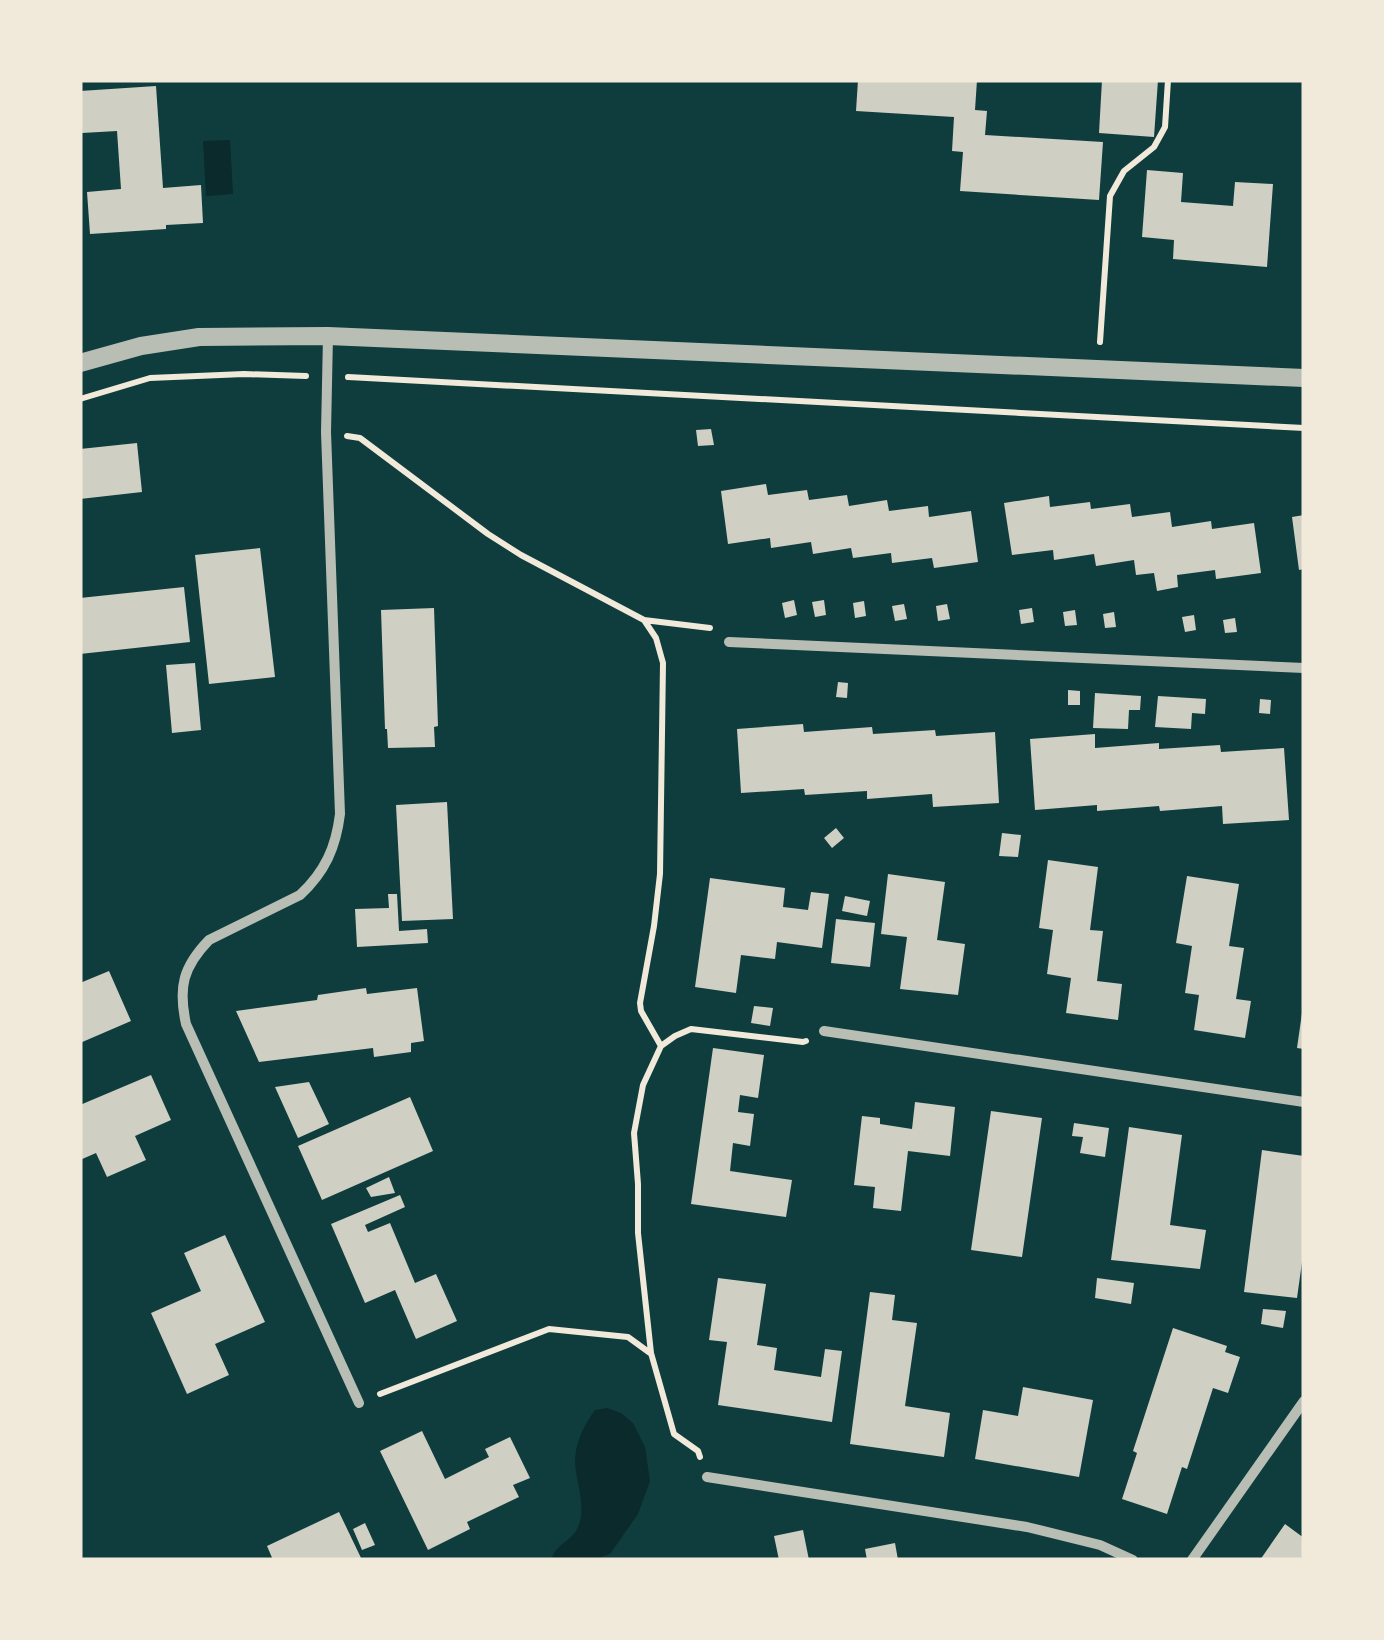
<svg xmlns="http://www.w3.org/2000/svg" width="1384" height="1640" font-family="Bitter,serif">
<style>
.water{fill:#0a2a2b}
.building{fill:#cfcfc3}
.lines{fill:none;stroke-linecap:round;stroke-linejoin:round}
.path{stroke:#f1e9da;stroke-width:6}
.minor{stroke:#b8beb3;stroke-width:10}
.tertiary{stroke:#b8beb3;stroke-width:18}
</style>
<rect width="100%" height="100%" fill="#0f3d3e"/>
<path class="water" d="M230 140 233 194 206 196 203 141Z
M607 1408 621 1413 633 1423 645 1447 650 1481 638 1514 610 1554 593 1560H561L552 1557C558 1543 572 1541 578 1527 587 1507 576 1483 575 1462 575 1443 584 1425 595 1410Z"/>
<path class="building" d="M858 80H977L975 110 987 111 985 135 1103 142 1099 200 960 191 963 152 952 151 954 117 856 111Z
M1102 80H1158L1154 137 1099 133Z
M156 86 163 188 201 185 203 223 166 225V229L90 234 87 192 121 189 117 131 82 133 80 91Z
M1147 170 1183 173 1181 202 1233 206 1235 182 1273 184 1267 267 1173 259 1174 240 1142 237Z
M711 429 714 445 698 446 696 430Z
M137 443 142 492 80 499V449Z
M766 484 768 495 807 490 809 500 847 495 849 506 887 500 889 511 928 506 929 517 971 511 978 562 934 568 932 558 892 563 891 553 853 558 851 548 813 554 811 542 771 548 770 538 728 544 721 491Z
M1049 496 1050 507 1090 502 1091 509 1130 504 1132 517 1170 512 1172 527 1211 521 1212 529 1254 523 1261 573 1216 579 1215 570 1177 575 1178 587 1157 591 1154 573 1136 575 1134 560 1096 566 1094 554 1054 560 1053 550 1012 555 1004 503Z
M1304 515V569L1299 570 1292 517Z
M260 548 275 677 209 684 195 555Z
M184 587 190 642 80 654V598Z
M794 600 797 615 785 618 782 603Z
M824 600 826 615 815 617 812 602Z
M864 601 866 616 855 618 853 603Z
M904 604 907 619 895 621 892 606Z
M947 604 950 619 938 621 936 606Z
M434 608 438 726 434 727 435 747 388 748 387 729H385L381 610Z
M1032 608 1034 622 1021 624 1019 610Z
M1075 610 1077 625 1065 626 1063 612Z
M1114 612 1116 627 1105 628 1103 614Z
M1194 615 1196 630 1185 632 1182 617Z
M1235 618 1237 632 1225 633 1223 620Z
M195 663 201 730 172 733 166 665Z
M838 682 848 683 847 698 836 697Z
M1068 690 1080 691V705H1068Z
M1095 693 1141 696 1140 710H1129L1128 729 1093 728Z
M1158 696 1206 699 1205 714 1192 713 1191 729 1155 727Z
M1260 699 1271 700 1270 714 1259 713Z
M803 724 804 732 872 727 873 734 935 730 936 736 995 732 999 803 933 807 932 794 867 799V791L805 795 804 789 741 793 737 729Z
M1095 734V748L1159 743V749L1220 745 1221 752 1284 748 1289 820 1223 824 1222 806 1160 811 1159 806 1097 811V805L1035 810 1030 739Z
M447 802 453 919 402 921 396 805Z
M836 828 844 838 832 848 824 838Z
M1002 833 1021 835 1018 857 999 856Z
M1048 860 1098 867 1090 930 1103 931 1097 981 1122 984 1118 1020 1066 1013 1071 978 1047 974 1053 930 1039 928Z
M888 874 945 882 937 940 965 944 958 995 900 989 907 937 881 934Z
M1187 876 1239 884 1229 946 1244 948 1236 999 1251 1001 1245 1038 1194 1030 1199 995 1185 993 1192 946 1176 943Z
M710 878 785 888 783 907 808 910 811 892 829 894 822 948 777 942 775 959 741 955 736 993 695 987Z
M388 894H397L399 931 427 929 428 943 357 947 355 909 389 908Z
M845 896 870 901 867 916 842 911Z
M836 919 875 923 870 967 831 963Z
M109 971 131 1021 80 1043V983Z
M366 988 367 994 417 988 424 1041 411 1043V1052L374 1057 373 1048 259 1062 236 1011 317 1000 318 995Z
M754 1006 773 1008 770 1026 751 1023Z
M1302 1013H1304V1049L1297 1048Z
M713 1048 764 1055 758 1098 740 1095 738 1112 754 1114 750 1146 733 1143 730 1171 792 1180 786 1217 691 1204Z
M151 1075 171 1120 135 1136 146 1160 107 1177 96 1153 80 1160V1105Z
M309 1082 329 1124 298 1138 275 1087Z
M410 1097 433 1151 322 1200 298 1146Z
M915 1102 955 1107 950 1156 908 1151 901 1211 873 1208 875 1187 854 1185 862 1116 880 1118V1124L912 1129Z
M991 1111 1042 1118 1022 1257 971 1250Z
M1074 1123 1109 1128 1105 1157 1080 1153 1083 1137 1072 1136Z
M1129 1127 1182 1135 1170 1225 1206 1230 1200 1269 1111 1260Z
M1262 1150 1304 1156V1248L1297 1298 1244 1292Z
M389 1177 395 1193 371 1197 366 1188Z
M400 1195 405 1207 365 1225 368 1232 390 1223 415 1283 436 1274 457 1321 416 1339 395 1290 365 1303 331 1224Z
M225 1235 265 1322 215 1344 229 1375 187 1394 151 1313 201 1291 184 1253Z
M718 1278 766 1284 757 1345 777 1348 774 1370 821 1377 825 1349 842 1351 832 1422 718 1405 727 1342 709 1340Z
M1097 1278 1134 1283 1131 1304 1095 1298Z
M870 1292 895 1295 892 1320 917 1323 905 1406 950 1413 944 1457 850 1444Z
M1263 1309 1286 1311 1283 1328 1261 1324Z
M1173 1328 1227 1346 1225 1352 1240 1357 1228 1393 1213 1388 1187 1469 1182 1467 1167 1514 1122 1499 1137 1453 1133 1451Z
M1023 1387 1093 1400 1079 1477 975 1459 983 1410 1018 1416Z
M422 1431 445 1479 489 1457 485 1449 510 1437 530 1478 513 1485 519 1497 467 1522 470 1529 428 1550 380 1451Z
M339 1512 362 1560H273L267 1546Z
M365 1523 375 1545 362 1550 353 1529Z
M1285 1524 1304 1538V1560H1260Z
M803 1530 809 1560H779L774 1536Z
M895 1543 898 1560H867L865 1549Z"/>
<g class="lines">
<path class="path" d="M1100 342 1110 196 1124 171 1154 147 1165 127 1168 80
M348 377 1304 428
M80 399 150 378 244 374 306 376
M347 436 360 438 488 534 521 555 644 620 710 628
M644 620 656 638 663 663 660 874 654 926 640 1003 641 1011 661 1046
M380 1394 549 1329 628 1337 650 1353
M700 1457 698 1451 674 1434 651 1353 638 1233V1184L634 1133 643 1085 661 1046 675 1036 691 1029 803 1042 806 1041"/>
<path class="minor" d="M328 336 326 432 340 814C336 847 325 872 300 895L209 940C183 967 178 987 186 1024L359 1403
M729 642 1304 668
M824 1031 1304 1102
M707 1477 1027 1527 1100 1545 1133 1560
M1192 1560 1304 1401"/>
<path class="tertiary" d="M80 363 141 346 199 337 328 336 1304 378"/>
</g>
<rect width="1384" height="1640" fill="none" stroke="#f1e9da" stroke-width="165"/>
</svg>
